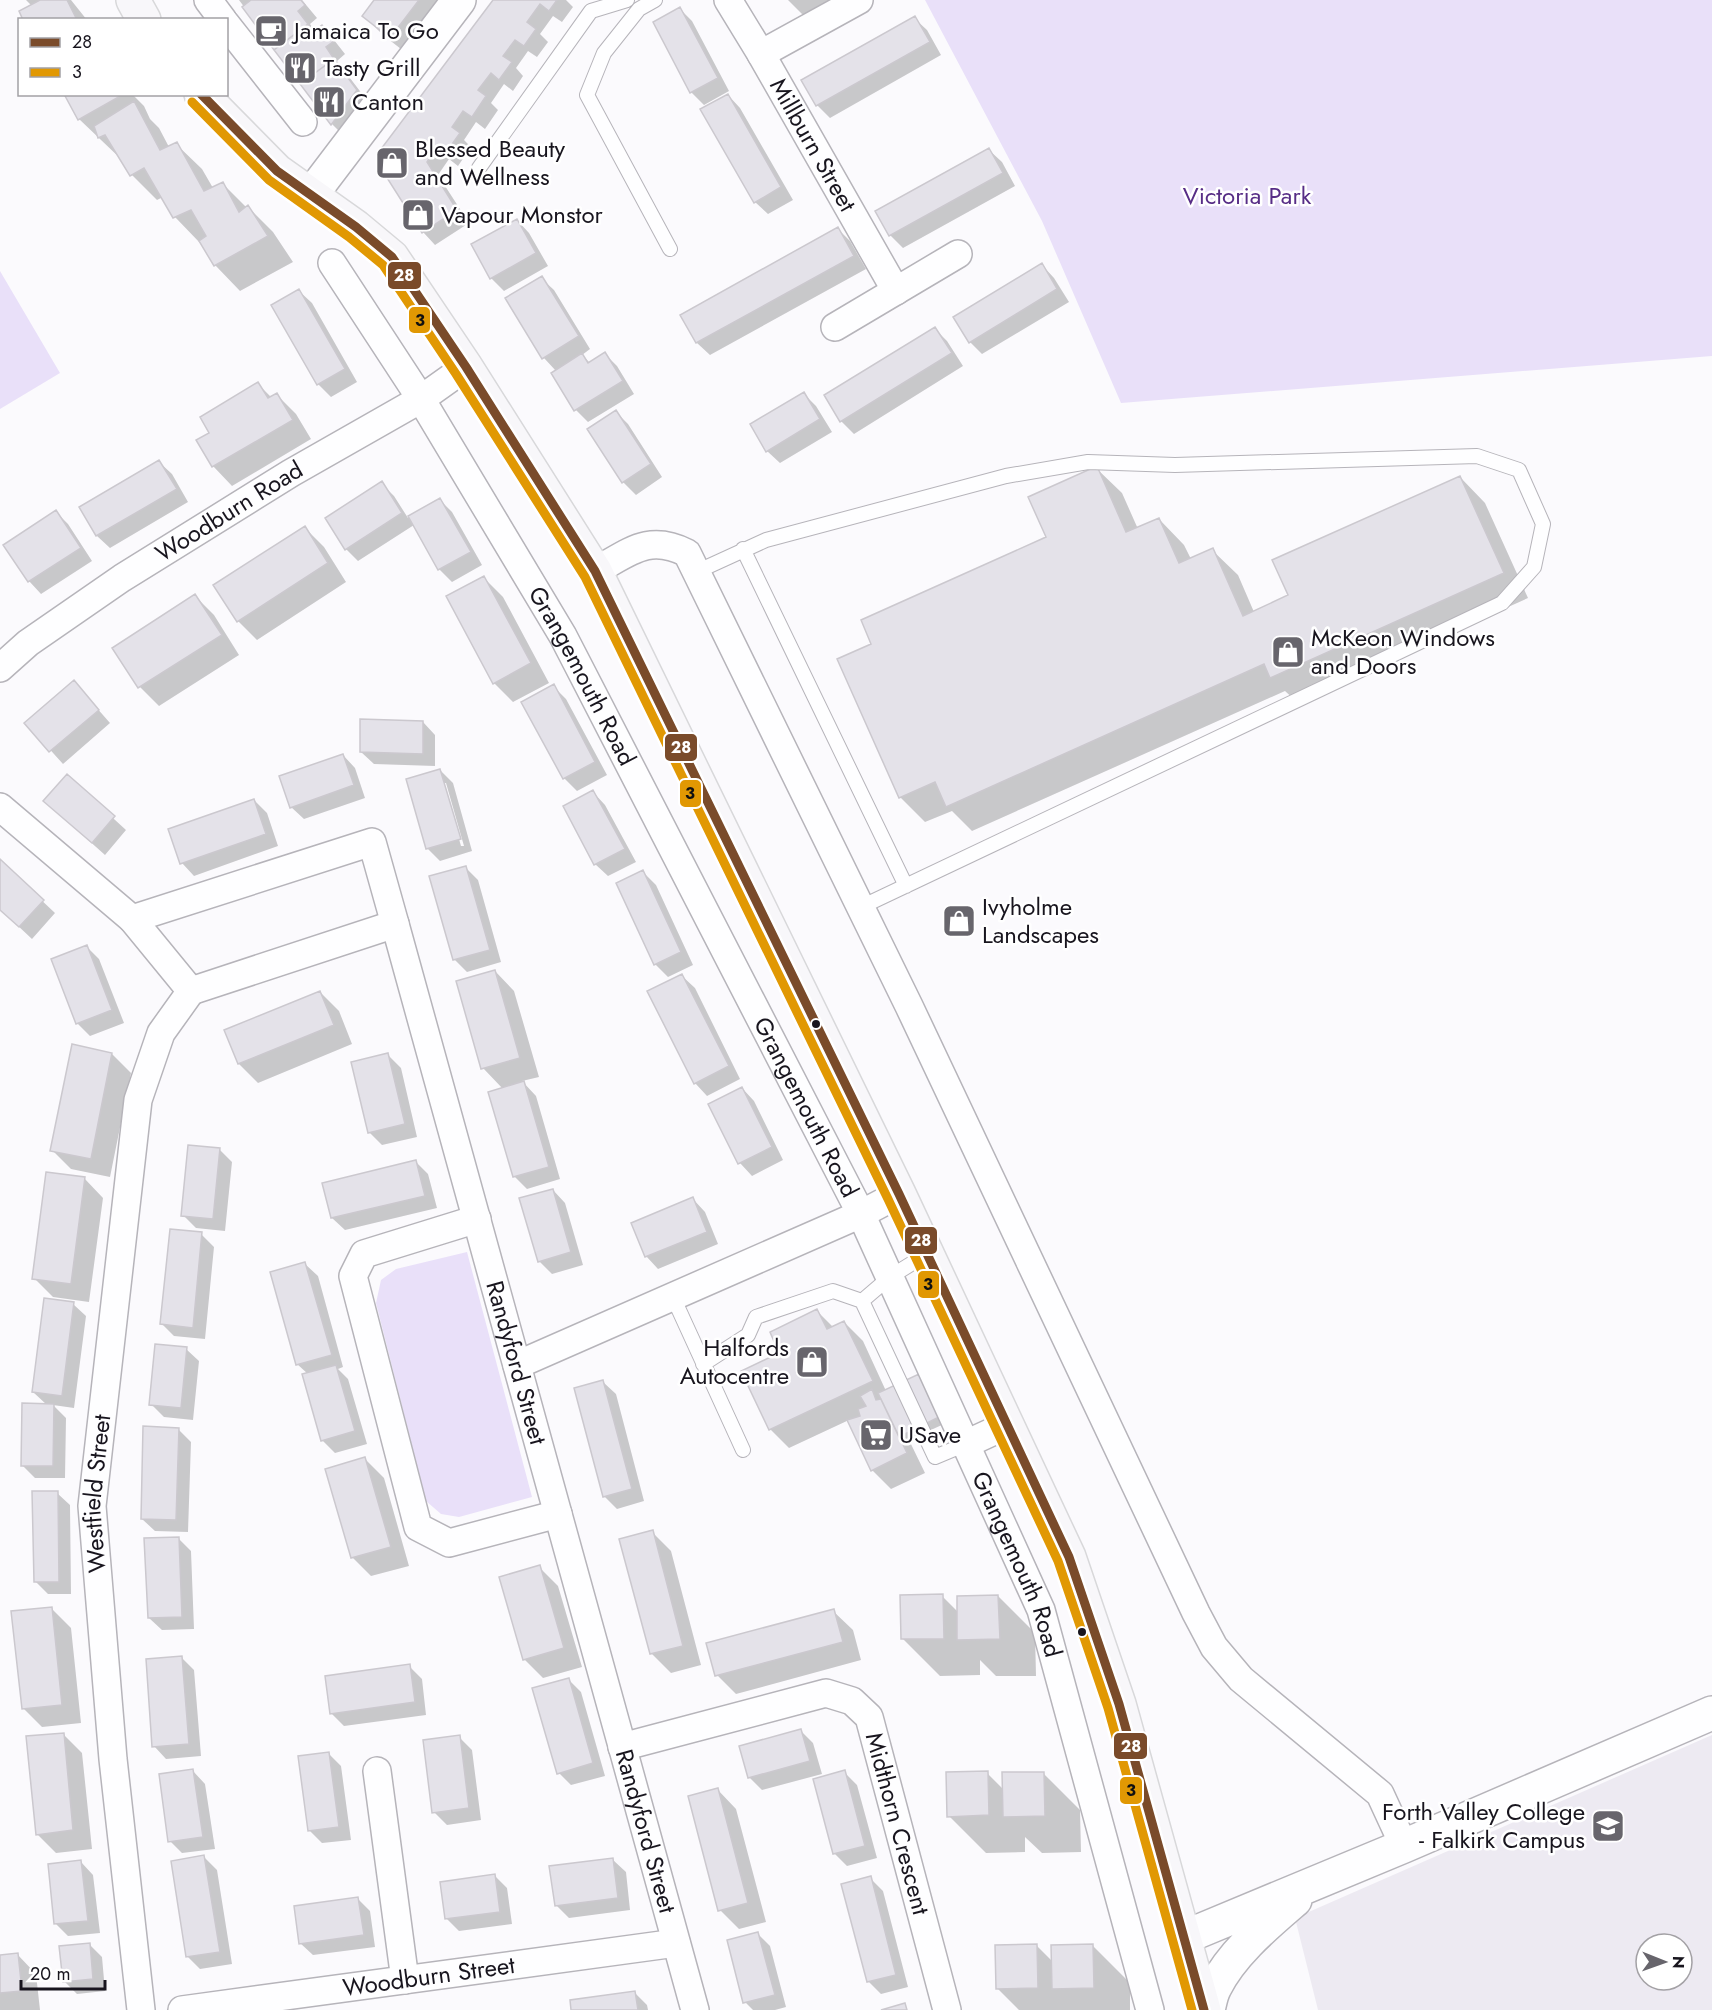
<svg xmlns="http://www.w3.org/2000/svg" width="1712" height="2010" font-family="Jost,sans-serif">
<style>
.built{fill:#edeaf2;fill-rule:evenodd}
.green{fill:#e9e0f9}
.shadow{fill:#0003;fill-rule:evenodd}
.building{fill:#e4e2e9;stroke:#cbc8ce;stroke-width:1.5}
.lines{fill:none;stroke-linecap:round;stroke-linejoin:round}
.lane-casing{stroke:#b6b4ba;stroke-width:16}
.street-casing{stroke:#b6b4ba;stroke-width:30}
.secondary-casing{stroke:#b6b4ba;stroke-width:36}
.primary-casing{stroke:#d8d8da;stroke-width:36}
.lane{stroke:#fefeff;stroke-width:14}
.street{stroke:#fefeff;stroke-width:27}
.secondary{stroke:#fefeff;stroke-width:33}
.primary{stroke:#f8f7fa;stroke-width:33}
.bus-1-casing{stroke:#fff;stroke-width:14}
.bus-2-casing{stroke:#fff;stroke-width:14}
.bus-1{stroke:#7a4b2a;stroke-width:9}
.bus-2{stroke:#e19803;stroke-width:9}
.bus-dot{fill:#18151e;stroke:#fff;stroke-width:2}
.labels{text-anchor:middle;stroke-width:5;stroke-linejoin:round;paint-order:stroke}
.poi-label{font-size:24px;fill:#18151e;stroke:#fff;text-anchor:start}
.street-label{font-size:24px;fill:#18151e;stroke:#fff}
.park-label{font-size:24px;fill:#572d86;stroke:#fff}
.line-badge{stroke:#fff;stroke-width:2}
.badge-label{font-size:16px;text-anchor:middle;font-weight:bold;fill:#fff}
.pale-badge-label{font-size:16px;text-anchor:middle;font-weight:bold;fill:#111}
</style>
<rect width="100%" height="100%" fill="#fbfafd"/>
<path class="built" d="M1712 1735V2010H1318L1295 1918ZM1646 1944H1682V1980H1646Z"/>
<path class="green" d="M925 0H1712V356L1121 403 1042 221Z
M0 271 60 373 0 409Z
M467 1252 532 1497 459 1517 441 1514 426 1501 376 1303 381 1280 396 1269Z"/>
<path class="shadow" d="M26 0H71L87 20H25L32 6Z
M239 0H302L317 18 310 24 315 32 322 27 334 40 345 54 337 61 369 103 344 136 332 124Z
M376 0H453L410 56 383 35 364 16Z
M495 0H566L573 7 562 22 553 16 540 34 548 42 537 57 528 51 516 68 523 76 513 91 504 84 491 103 498 110 485 129 476 122 464 140 471 147 458 166 449 159 438 175 469 223 435 245 423 232 379 162Z
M788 0H841L807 19Z
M680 9 692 21 729 91 704 105 691 92Z
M914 18 927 30 941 55 830 118 817 105 803 81Z
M66 94H132L144 106 150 119 159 128 169 147 176 144 202 169 213 188 223 184 247 208 248 207 273 232 293 262 240 291 215 265 202 242 200 243 175 217 163 197 157 200 132 175 122 160 79 119Z
M728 95 740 108 793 200 768 214 755 202Z
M989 150 1002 162 1015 186 903 248 890 235 877 211Z
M517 220 529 233 548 266 504 291 491 278Z
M838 229 850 241 866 269 710 355 697 343 682 315Z
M1042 265 1054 278 1069 302 982 354 970 342Z
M541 278 554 290 590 349 582 355 590 363 605 354 617 366 634 394 588 422 576 410 556 371 544 358 507 299Z
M299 291 312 303 357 382 331 397 318 384 273 306Z
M935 329 947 341 963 366 854 434 841 421Z
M258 384 272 398 277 395 296 414 311 439 232 486 213 466 198 441 211 433Z
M804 394 816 406 832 432 780 463 767 451Z
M616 412 628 424 662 477 636 495 623 482 589 430Z
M159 462 172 474 188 502 110 548 97 536 81 507Z
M1096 468 1122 493 1138 529 1159 519 1184 545 1191 559 1212 550 1238 575 1254 612 1290 596 1460 477 1485 503 1528 598 1297 702 1285 691 972 831 952 811 925 822 900 797 873 644 1048 537Z
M381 483 394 496 408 518 440 500 452 512 482 565 452 582 439 569 414 525 358 561 346 549Z
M56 512 68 524 92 561 41 594 29 581Z
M305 528 324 547 346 582 257 640 238 621Z
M484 578 503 597 549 683 513 702 494 683Z
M195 596 214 615 239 655 159 706 140 687 114 648Z
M74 682 110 723 63 764 26 723Z
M553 686 566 699 607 775 577 791 564 778Z
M423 722 435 735V766L374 764 361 752Z
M343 755 355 768 365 798 304 819 291 807Z
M440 770 453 783 472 851 440 861 427 848ZM443 783H446L464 846H461Z
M67 776 126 830 105 855 58 813Z
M593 792 605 805 636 862 608 876 595 864Z
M254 800 267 813 278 846 194 876 182 863Z
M0 861 55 913 32 939 0 909Z
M465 867 478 880 501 962 467 972 454 959Z
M643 872 656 885 693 965 668 977 655 964Z
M87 947 99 959 124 1023 90 1036 77 1023Z
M495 971 514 991 539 1077 522 1081 536 1096 560 1179 527 1189 514 1176 503 1089 483 1068Z
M682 976 695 988 740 1079 707 1096 695 1083Z
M320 992 339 1011 352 1044 258 1083 239 1064Z
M112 1054 131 1073 110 1177 71 1169 52 1150Z
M388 1055 401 1068 417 1137 382 1145 369 1132Z
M742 1088 754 1101 783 1160 752 1176 740 1163Z
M219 1149 232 1162 225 1231 196 1228 183 1215Z
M416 1162 428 1174 437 1208 345 1230 332 1218Z
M84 1178 103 1198 89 1302 53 1297 34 1278Z
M553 1190 565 1203 583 1265 552 1274 539 1261Z
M693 1199 705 1212 718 1244 658 1269 646 1256Z
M201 1234 214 1247 205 1339 174 1336 162 1324Z
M305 1264 318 1276 343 1367 338 1369 348 1379 367 1444 335 1453 322 1440 308 1374 297 1364Z
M73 1304 86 1316 74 1408 53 1405 66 1418 65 1478H35L22 1465 47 1405 33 1392Z
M817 1311 833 1327 844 1322 863 1341 886 1391 918 1376 944 1424 909 1440 925 1473 891 1489 872 1470 849 1420 789 1448 770 1429Z
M186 1349 199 1361 193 1420 164 1417 151 1404Z
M603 1382 616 1394 644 1501 617 1509 604 1496Z
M178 1429 191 1442 188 1532 155 1531 142 1519Z
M365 1459 384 1478 409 1566 371 1576 352 1557Z
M57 1493 70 1505 71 1594H48L35 1581Z
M652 1532 671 1551 701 1665 671 1673 652 1654 621 1540Z
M178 1538 191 1551 194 1629 162 1630 149 1618Z
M539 1567 558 1586 582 1667 543 1678 524 1659Z
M942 1596 958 1612 998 1596 1035 1633 1036 1676H996L980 1660V1675L940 1676 903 1639Z
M52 1609 71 1628 81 1723 42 1727 23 1708Z
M833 1611 853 1630 861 1660 736 1694 717 1675Z
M182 1658 194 1670 201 1756 166 1759 154 1746Z
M409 1666 422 1679 426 1715 344 1726 331 1713Z
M568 1679 581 1692 605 1776 571 1785 559 1773Z
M801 1731 813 1743 822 1774 762 1790 749 1777Z
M63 1734 82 1753 92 1849 56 1853 37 1834Z
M459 1737 472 1750 481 1820 447 1825 434 1812Z
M329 1754 341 1766 351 1840 322 1843 310 1831Z
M193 1771 205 1784 215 1849 182 1853 170 1841Z
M844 1772 857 1785 877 1858 847 1866 834 1853Z
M987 1773 1004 1790 1043 1773 1080 1810 1081 1852 1042 1853 1025 1837V1852L986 1853 949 1816Z
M717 1789 736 1809 766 1922 739 1929 720 1910Z
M204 1857 217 1870 232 1964 200 1969 187 1956Z
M613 1860 626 1872 630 1910 569 1918 556 1905Z
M81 1862 93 1875 100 1933 68 1936 56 1924Z
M495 1876 507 1888 512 1924 459 1931 446 1918Z
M870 1878 883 1891 908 1987 881 1994 869 1982 843 1885Z
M358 1899 370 1911 375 1947 313 1955 300 1943Z
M757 1933 770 1946 786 2007 775 2010H753L745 2002Z
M89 1944 102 1957 105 1991 77 1994 64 1981Z
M1036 1945 1053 1962 1093 1946 1130 1983V2010H1019L997 1988Z
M17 1954 36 1974 40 2010H0V1956Z
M635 1993 647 2005 648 2010H572Z"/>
<path class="building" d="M40 0H67L77 20H23L19 11Z
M251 0H301L305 5 298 11 308 24 274 50 242 7Z
M374 0H419L390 38 362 16Z
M493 0H557L549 11 540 4 527 22 536 29 524 46 515 40 503 56 512 62 499 80 491 73 478 90 486 96 472 117 463 111 452 127 460 133 445 154 436 148 427 162 457 210 422 233 377 162 378 153Z
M680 7 718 78 690 93 653 22Z
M915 16 930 42 816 106 801 80Z
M308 24 314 31 322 25 334 41 326 47 334 59 300 84 274 50Z
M334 59 357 90 331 125 300 84Z
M64 94H124L78 120Z
M728 94 781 187 754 203 700 109Z
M134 101 160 150 177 142 204 191 223 182 239 212 248 205 268 236 214 266 199 241 206 236 191 210 173 218 144 168 130 176 105 135 98 138 94 126Z
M989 148 1003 173 889 236 875 211Z
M517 219 536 253 490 279 471 244Z
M838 227 854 256 696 343 680 315Z
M1042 263 1057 289 969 343 953 317Z
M542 276 579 336 542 359 505 298Z
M299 289 345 369 317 385 271 305Z
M935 327 952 353 840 422 824 395Z
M605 352 623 381 574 411 551 373 582 353 588 363Z
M258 382 268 398 277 393 293 420 212 467 196 440 209 433 200 417Z
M804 392 820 419 766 452 750 424Z
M616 410 651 464 622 483 587 429Z
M159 460 177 489 96 536 79 507Z
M1097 466 1126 532 1159 518 1179 563 1213 548 1243 616 1288 595 1272 560 1460 476 1504 573 1270 678 1264 664 946 807 935 782 899 798 837 659 871 644 861 620 1046 537 1028 497Z
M382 481 402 513 345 550 325 518Z
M440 498 471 552 438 570 408 516Z
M56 510 81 548 28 582 3 545Z
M305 526 328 563 237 622 213 585Z
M484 576 531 663 493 684 446 596Z
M195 594 222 635 138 688 112 648Z
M74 680 99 710 49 752 24 723Z
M554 684 595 762 563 779 521 702Z
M360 719 423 721V754L360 752Z
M343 754 354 785 290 808 279 776Z
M440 769 461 839 426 849 406 779Z
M67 774 115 816 92 843 43 801Z
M593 790 625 849 594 865 563 806Z
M254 799 266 834 180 864 168 829Z
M0 859 44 900 19 927 0 910Z
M466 866 490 950 453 960 429 876Z
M643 870 681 952 654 965 616 883Z
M87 945 112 1010 76 1024 51 959Z
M495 970 520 1058 481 1069 456 981Z
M682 974 729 1066 694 1084 647 991Z
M320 991 334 1025 238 1064 224 1030Z
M72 1044 112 1053 91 1159 50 1151Z
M388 1053 405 1124 368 1133 351 1062Z
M524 1081 549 1167 513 1177 488 1092Z
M742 1087 772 1147 738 1164 708 1104Z
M188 1145 220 1148 213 1219 181 1216Z
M416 1160 425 1196 331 1218 322 1183Z
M46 1172 85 1177 71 1284 32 1279Z
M553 1189 571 1252 538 1262 519 1198Z
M693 1197 707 1232 645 1257 631 1223Z
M170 1229 202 1232 193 1328 160 1324Z
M305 1262 332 1355 296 1365 270 1272Z
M44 1298 74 1302 62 1396 32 1392Z
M817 1309 827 1329 844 1321 873 1381 769 1430 741 1371 779 1353 770 1332Z
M155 1344 187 1347 181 1408 149 1405Z
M336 1365 355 1431 321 1441 302 1374Z
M919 1374 939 1417 899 1437 878 1393Z
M603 1380 632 1489 603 1497 574 1388Z
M872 1389 876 1400 881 1399 907 1453 871 1471 847 1420 860 1416 858 1409 866 1406 860 1396Z
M22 1403 54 1404 53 1466H21Z
M143 1426 179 1428 176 1520 141 1519Z
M365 1457 391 1547 351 1558 325 1469Z
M32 1491H58L59 1582H34Z
M653 1530 683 1646 650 1654 619 1539Z
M179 1537 182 1617 148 1618 144 1538Z
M540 1565 564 1648 523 1660 499 1577Z
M943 1594 944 1639H901L900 1595Z
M998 1595 1000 1639 957 1640V1596Z
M52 1607 62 1705 22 1709 11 1611Z
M834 1609 843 1642 715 1676 706 1643Z
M182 1656 189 1744 152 1747 146 1659Z
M410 1664 415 1702 330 1714 325 1676Z
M569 1678 593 1763 557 1774 532 1688Z
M801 1729 810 1761 748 1778 739 1746Z
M64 1733 73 1830 36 1835 26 1736Z
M460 1735 469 1808 432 1813 423 1740Z
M329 1752 339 1827 308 1831 298 1756Z
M193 1769 203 1837 168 1842 159 1774Z
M845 1770 865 1846 833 1854 813 1779Z
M988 1771 989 1815 947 1817 946 1772Z
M1002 1772H1044L1045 1816 1003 1817Z
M718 1788 748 1903 718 1911 688 1796Z
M204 1855 220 1952 186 1957 171 1861Z
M613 1858 618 1898 555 1906 549 1866Z
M81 1860 88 1921 54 1924 48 1864Z
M495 1874 500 1912 445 1919 440 1882Z
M871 1876 896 1975 867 1982 841 1884Z
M358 1897 364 1935 299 1944 294 1906Z
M758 1932 775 1995 743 2003 727 1940Z
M90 1943 93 1979 63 1982 59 1946Z
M1037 1944 1038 1988 996 1989 995 1945Z
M1093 1944 1094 1988 1052 1989 1051 1945Z
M18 1953 22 1991 0 1993V1955Z
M635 1991 638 2010H571L570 2000Z
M905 2003 907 2010H881Z"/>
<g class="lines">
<defs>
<path id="lane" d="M655 0 639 9 604 53 587 95 670 249
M479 168 591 11 627 0
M743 549 906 886
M696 572 766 540 1006 476 1088 462 1175 465 1477 456 1519 470 1543 524 1534 567 1502 603 861 907
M927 1254 890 1277 862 1301 935 1457 966 1444
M673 1297 743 1450
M703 1364 748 1335 756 1317 833 1291 862 1301"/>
<g id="street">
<path d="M208 0 223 20"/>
<path id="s1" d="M728 0 761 54 896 291"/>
<path d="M226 24 303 122"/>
<path d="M761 54 859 0"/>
<path id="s2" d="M332 263 421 399 563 636 861 1214 1041 1610 1150 2010"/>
<path d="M835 327 958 254"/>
<path d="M595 571C629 553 648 533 687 553L909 1006 1196 1613 1214 1647 1241 1679 1380 1794 1404 1846"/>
<path id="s3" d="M0 668 28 643 122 578 291 473 421 399 466 367"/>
<path d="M0 807 132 919 372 842 395 924"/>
<path d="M132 919 191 991"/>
<path id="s4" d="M191 991 395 924 695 2010"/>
<path d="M477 1219 364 1254 353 1276 418 1527 449 1543 558 1514"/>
<path d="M517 1365 861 1214 899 1194"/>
<path d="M966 1444 1007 1425"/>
<path id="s5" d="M622 1747 826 1693 852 1701 869 1717 947 2010"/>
<path d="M377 1771 405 1980"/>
<path id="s6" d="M141 2010 113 1759 92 1506 138 1100 161 1033 191 991"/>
<path id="s7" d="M182 2010 676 1943"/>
</g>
<path id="secondary" d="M311 195 459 0
M1185 1937 1404 1846 1712 1713
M1208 2010C1210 2002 1211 1994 1215 1987 1232 1953 1266 1925 1295 1900"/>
<path id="primary" d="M133 0 144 20
M201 94 277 171 356 227 392 257 466 367 595 571 899 1194 1069 1557 1119 1704 1204 2010"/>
</defs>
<use href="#lane" class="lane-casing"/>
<use href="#street" class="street-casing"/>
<use href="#secondary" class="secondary-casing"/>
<use href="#primary" class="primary-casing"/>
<use href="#lane" class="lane"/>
<use href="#street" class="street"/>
<use href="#secondary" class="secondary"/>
<use href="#primary" class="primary"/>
<defs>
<path id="bus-1" d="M201 94 277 171 356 227 392 257 466 367 595 571 899 1194 1069 1557 1119 1704 1204 2010"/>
<path id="bus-2" d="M192 102 269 180 349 237 383 265 456 374 585 577 888 1199 1058 1561 1108 1708 1192 2010"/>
</defs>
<use href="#bus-1" class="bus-1-casing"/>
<use href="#bus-2" class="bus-2-casing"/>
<use href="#bus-1" class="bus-1"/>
<use href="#bus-2" class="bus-2"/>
</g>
<defs>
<symbol id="cafe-square" viewBox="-11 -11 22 22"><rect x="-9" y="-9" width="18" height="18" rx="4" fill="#67656c" stroke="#fff"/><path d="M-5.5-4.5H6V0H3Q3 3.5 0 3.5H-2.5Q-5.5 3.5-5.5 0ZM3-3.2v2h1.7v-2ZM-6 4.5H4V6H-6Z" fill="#fff"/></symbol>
<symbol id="restaurant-square" viewBox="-11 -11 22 22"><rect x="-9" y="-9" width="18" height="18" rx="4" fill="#67656c" stroke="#fff"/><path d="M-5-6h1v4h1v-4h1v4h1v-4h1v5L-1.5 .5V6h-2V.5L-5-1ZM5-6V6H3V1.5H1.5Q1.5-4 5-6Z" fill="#fff"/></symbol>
<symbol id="shop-square" viewBox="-11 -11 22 22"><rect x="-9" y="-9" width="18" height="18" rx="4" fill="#67656c" stroke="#fff"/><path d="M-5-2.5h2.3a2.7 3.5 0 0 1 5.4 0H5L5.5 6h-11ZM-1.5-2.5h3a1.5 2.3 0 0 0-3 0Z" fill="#fff"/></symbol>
<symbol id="supermarket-square" viewBox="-11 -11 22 22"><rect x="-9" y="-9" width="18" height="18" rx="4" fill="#67656c" stroke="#fff"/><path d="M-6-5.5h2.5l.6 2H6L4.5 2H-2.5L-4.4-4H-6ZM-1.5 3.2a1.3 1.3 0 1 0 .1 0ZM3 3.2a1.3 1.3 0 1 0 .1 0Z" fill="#fff"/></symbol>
<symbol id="university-square" viewBox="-11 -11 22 22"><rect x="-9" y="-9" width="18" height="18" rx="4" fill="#67656c" stroke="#fff"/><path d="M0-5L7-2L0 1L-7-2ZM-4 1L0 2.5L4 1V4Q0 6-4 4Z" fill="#fff"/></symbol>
</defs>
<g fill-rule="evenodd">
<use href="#cafe-square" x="252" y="12" width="38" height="38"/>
<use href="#restaurant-square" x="281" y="49" width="38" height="38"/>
<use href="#restaurant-square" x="310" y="83" width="38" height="38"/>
<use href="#shop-square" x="373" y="144" width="38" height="38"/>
<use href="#shop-square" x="399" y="196" width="38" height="38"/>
<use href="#shop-square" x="1269" y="633" width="38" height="38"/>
<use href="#shop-square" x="940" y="902" width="38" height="38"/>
<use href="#shop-square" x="793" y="1343" width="38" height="38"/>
<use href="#supermarket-square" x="857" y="1416" width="38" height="38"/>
<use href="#university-square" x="1589" y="1807" width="38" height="38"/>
</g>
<g class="bus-dot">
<circle cx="816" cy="1024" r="5"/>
<circle cx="1082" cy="1632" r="5"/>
</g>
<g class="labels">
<g class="poi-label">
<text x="294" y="39">Jamaica To Go</text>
<text x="323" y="76">Tasty Grill</text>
<text x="352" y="110">Canton</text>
<text x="415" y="157">Blessed Beauty<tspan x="415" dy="28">and Wellness</tspan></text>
<text x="441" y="223">Vapour Monstor</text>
<text x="1311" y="646">McKeon Windows<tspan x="1311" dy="28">and Doors</tspan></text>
<text x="982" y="915">Ivyholme<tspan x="982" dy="28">Landscapes</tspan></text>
<text x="789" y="1356" text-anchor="end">Halfords<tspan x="789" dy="28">Autocentre</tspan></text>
<text x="899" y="1443">USave</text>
<text x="1585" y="1820" text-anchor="end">Forth Valley College<tspan x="1585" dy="28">- Falkirk Campus</tspan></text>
</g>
<g class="street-label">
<text dy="8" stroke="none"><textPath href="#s1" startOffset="168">Millburn Street</textPath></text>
<text dy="8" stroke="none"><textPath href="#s3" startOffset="278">Woodburn Road</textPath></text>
<text dy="8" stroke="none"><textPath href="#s2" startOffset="483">Grangemouth Road</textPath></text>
<text dy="8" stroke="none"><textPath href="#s2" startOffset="969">Grangemouth Road</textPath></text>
<text dy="8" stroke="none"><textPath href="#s4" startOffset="670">Randyford Street</textPath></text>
<text dy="8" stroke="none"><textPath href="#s6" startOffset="519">Westfield Street</textPath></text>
<text dy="8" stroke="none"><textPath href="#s2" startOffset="1473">Grangemouth Road</textPath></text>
<text dy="8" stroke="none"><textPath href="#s5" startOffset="372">Midthorn Crescent</textPath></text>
<text dy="8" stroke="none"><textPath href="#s4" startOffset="1156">Randyford Street</textPath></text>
<text dy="8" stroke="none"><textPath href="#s7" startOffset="249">Woodburn Street</textPath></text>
</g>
<g class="park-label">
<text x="1247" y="204">Victoria Park</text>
</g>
</g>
<g class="line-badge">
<rect x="387" y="261" width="35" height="29" rx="6" fill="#7a4b2a"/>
<rect x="408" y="306" width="23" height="28" rx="6" fill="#e19803"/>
<rect x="664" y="733" width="34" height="29" rx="6" fill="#7a4b2a"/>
<rect x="679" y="779" width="23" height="29" rx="6" fill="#e19803"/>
<rect x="904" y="1226" width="34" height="29" rx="6" fill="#7a4b2a"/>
<rect x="917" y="1270" width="23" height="29" rx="6" fill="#e19803"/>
<rect x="1113" y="1732" width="35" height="28" rx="6" fill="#7a4b2a"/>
<rect x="1119" y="1776" width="24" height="29" rx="6" fill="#e19803"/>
</g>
<g class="badge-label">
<text x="404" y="281">28</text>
<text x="681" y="753">28</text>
<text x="921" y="1246">28</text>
<text x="1131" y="1752">28</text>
</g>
<g class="pale-badge-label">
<text x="420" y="326">3</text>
<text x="690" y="799">3</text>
<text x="928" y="1290">3</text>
<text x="1131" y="1796">3</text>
</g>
<rect x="18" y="18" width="210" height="78" fill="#ffffff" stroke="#a3a1a5" stroke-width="1.5"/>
<rect x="30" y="38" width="30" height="9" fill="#7a4b2a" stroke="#a3a1a5" stroke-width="1.5"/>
<text x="72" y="48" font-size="18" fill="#18151e">28</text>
<rect x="30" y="68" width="30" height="9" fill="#e19803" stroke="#a3a1a5" stroke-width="1.5"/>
<text x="72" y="78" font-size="18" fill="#18151e">3</text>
<g transform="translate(1664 1962) rotate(91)"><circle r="28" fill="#ffffff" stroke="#a3a1a5" stroke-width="1.5"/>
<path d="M0-4.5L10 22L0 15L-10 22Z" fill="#67656c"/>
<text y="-9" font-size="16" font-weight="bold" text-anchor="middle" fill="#18151e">N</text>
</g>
<path d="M21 1980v9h84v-9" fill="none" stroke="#18151e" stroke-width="3"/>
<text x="30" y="1980" font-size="18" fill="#18151e" stroke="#ffffff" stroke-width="4.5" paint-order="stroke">20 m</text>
</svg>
